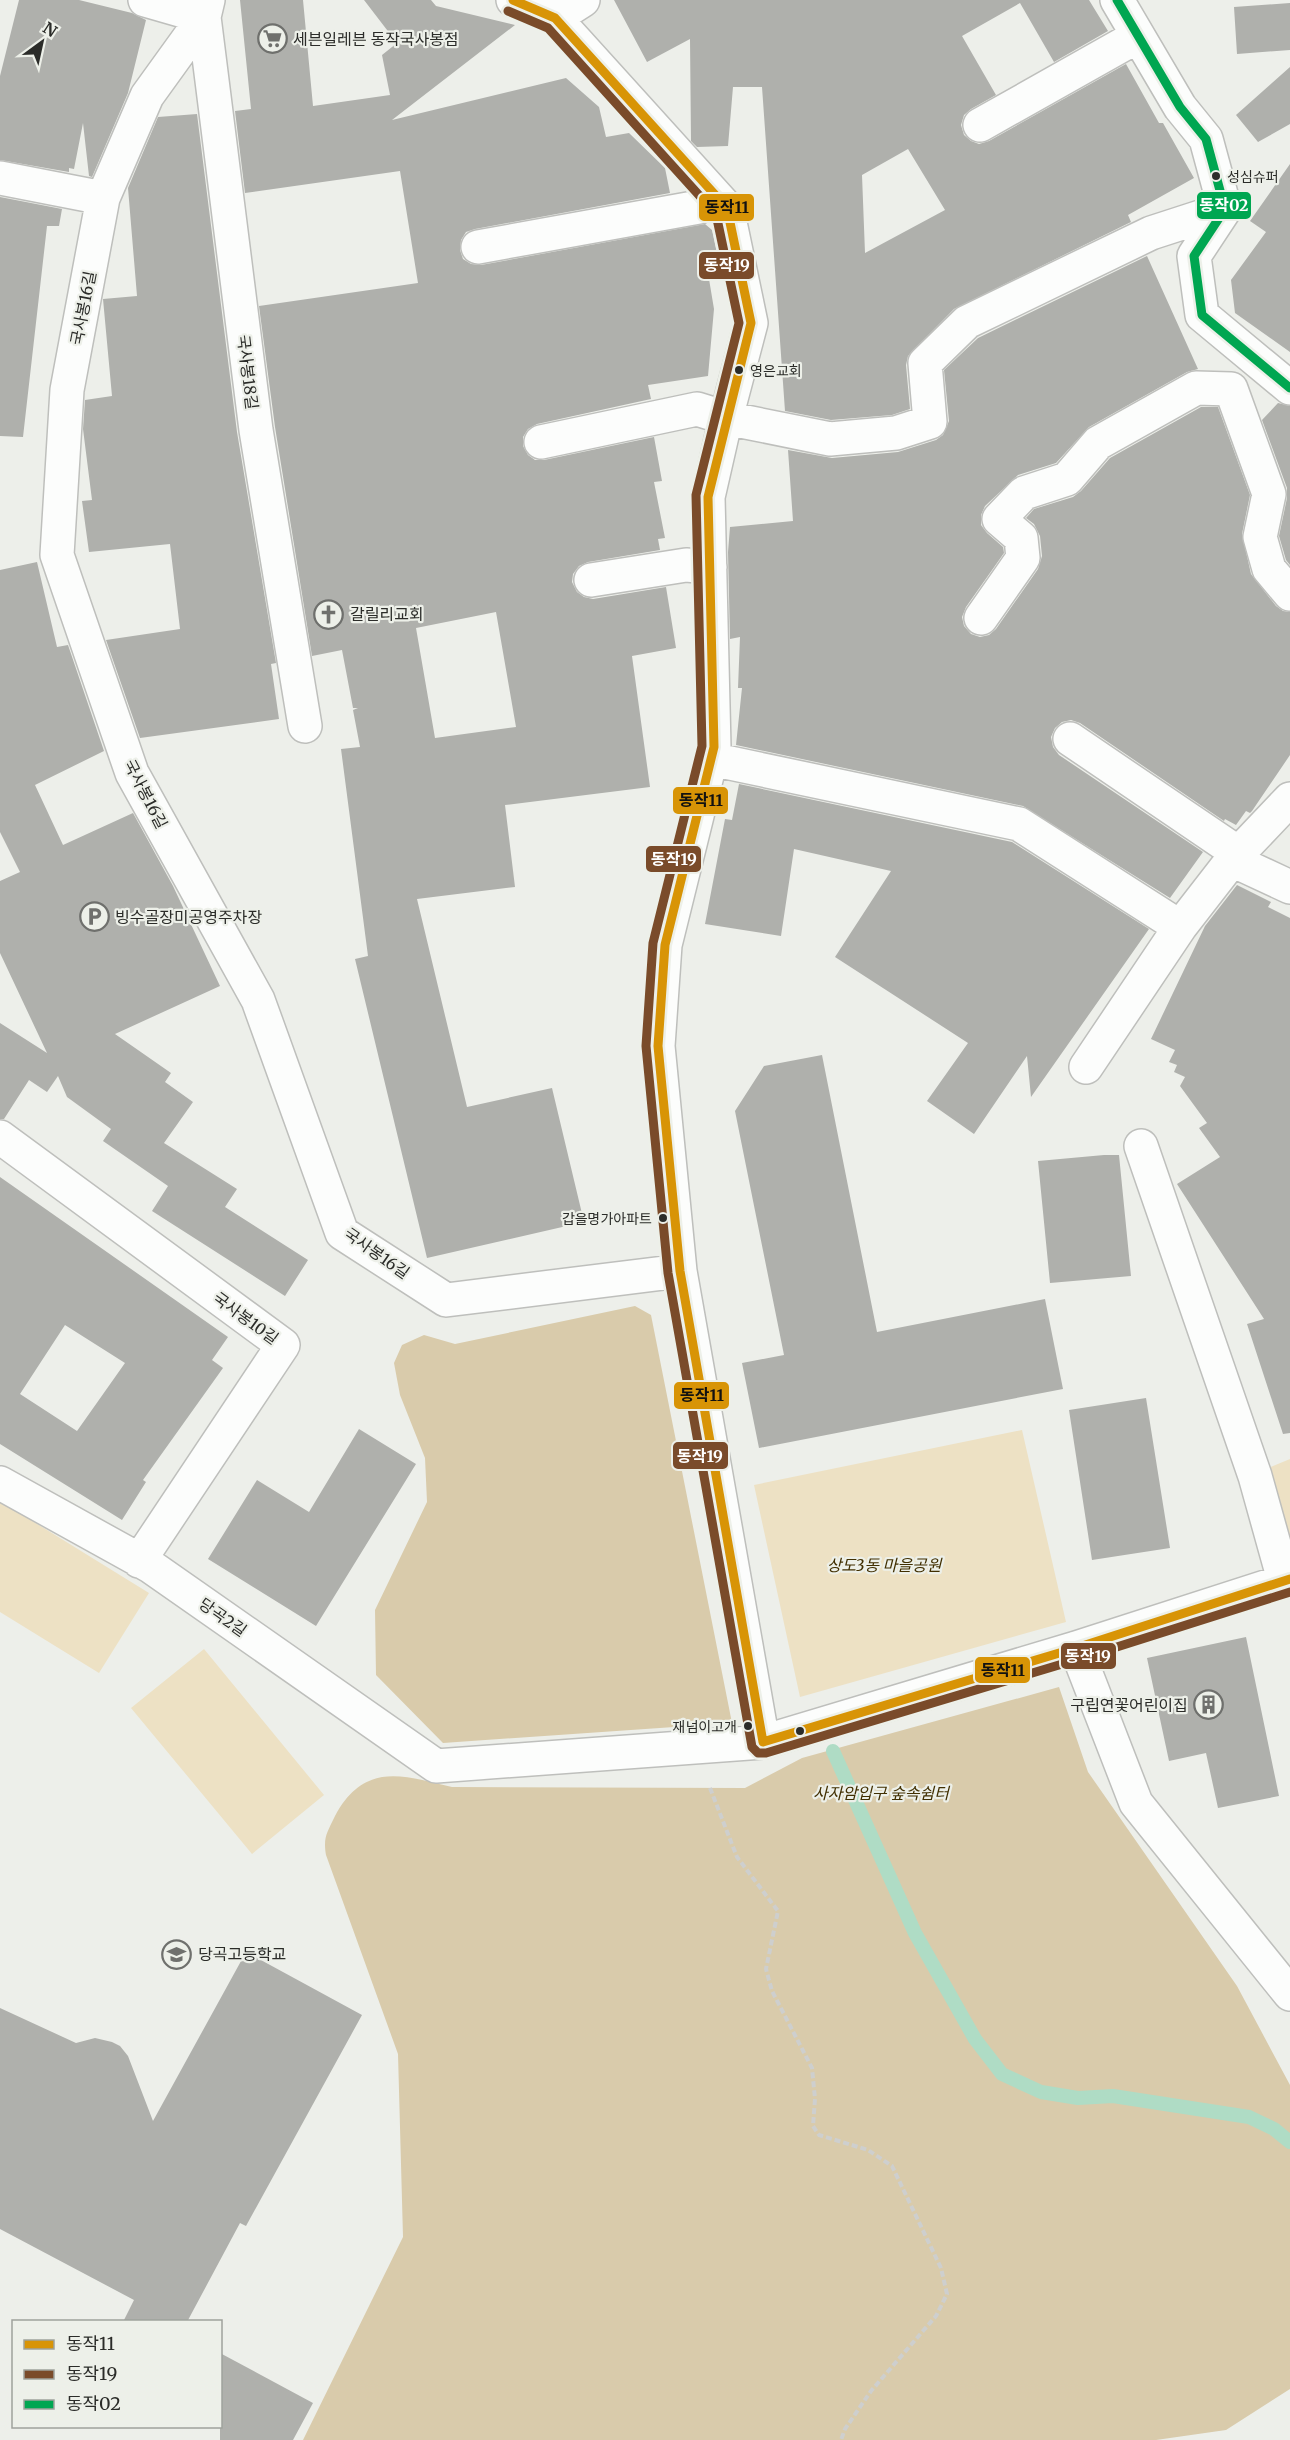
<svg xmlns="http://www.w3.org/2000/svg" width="1290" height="2440" font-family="Merriweather,'Noto Sans KR',serif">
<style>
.green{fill:#ede1c4}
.forest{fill:#d9cbab}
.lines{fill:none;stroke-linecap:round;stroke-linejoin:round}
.stream{stroke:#afdcc5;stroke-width:14}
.building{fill:#afb0ac;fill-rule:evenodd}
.minor-casing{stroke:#bebfbc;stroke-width:36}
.path{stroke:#cecfce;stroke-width:4;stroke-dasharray:6 3;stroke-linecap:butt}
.minor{stroke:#fcfdfc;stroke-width:33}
.bus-1-casing{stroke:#edf0e9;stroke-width:14}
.bus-2-casing{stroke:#edf0e9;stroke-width:14}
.bus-3-casing{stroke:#edf0e9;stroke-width:14}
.bus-1{stroke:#d89406;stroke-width:9}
.bus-2{stroke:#7a4b2a;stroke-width:9}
.bus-3{stroke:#00a651;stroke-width:9}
.bus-dot{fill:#2b2c29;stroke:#edf0e9;stroke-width:2}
.labels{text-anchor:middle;stroke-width:4.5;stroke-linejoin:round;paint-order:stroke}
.bus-label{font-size:14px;fill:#2b2c29;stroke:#edf0e9;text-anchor:start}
.poi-label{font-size:16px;fill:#2b2c29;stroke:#edf0e9;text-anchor:start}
.street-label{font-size:16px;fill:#2b2c29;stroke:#edf0e9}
.park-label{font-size:16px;font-style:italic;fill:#412f00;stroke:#edf0e9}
.line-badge{stroke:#edf0e9;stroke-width:2}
.badge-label{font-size:16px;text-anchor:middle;font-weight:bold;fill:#fff}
.pale-badge-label{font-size:16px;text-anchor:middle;font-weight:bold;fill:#111}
</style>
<rect width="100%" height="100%" fill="#edefea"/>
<path class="green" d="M1022 1430 1066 1622 800 1697 754 1485Z
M1290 1459V1541L1263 1470Z
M0 1501 149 1593 99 1673 0 1612Z
M204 1649 324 1795 252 1854 131 1708Z"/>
<path class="forest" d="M635 1306 651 1315 732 1723 443 1743 376 1675 375 1610 427 1502 425 1458 400 1395 394 1363 402 1345 424 1335 455 1344Z
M1059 1687 1088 1772 1237 1986 1290 2085V2389L1226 2430 1156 2440H303L403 2237 398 2054 326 1855C323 1837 327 1833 335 1816 364 1762 402 1775 452 1787L745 1788 802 1758Z"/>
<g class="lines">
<path class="stream" d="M833 1751 915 1933 975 2039 1002 2074 1041 2092 1078 2098 1113 2096 1249 2117 1274 2129 1290 2142"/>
</g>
<path class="building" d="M19 0H79L132 13 146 20 128 93 92 177 89 176 83 123 74 169 69 168V172L0 160V76Z
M240 0H303L313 106 390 95 382 55 397 43 364 0H431L436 6 515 25 392 120 566 78 599 107 606 137 629 133 665 168 670 193 475 229 466 232 461 240 460 250 463 259 471 264 481 265 705 224 712 230 718 258 717 271 708 273 714 309 708 376 648 385 651 399 537 424 528 429 523 437V446L528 455 535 460H544L654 437 662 481 654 482 665 538 658 539 660 550 588 562 579 566 573 574 572 582 577 592 584 597 593 599 666 587 676 648 632 656 650 787 505 805 515 887 417 899 467 1107 552 1088 584 1222 427 1258 355 959 368 956 341 749 360 747 353 710 358 708H353L342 650 312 656 275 427 259 306 418 283 400 171 245 193 235 111 251 109ZM496 612 516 727 435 738 416 628Z
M614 0H1089L1108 31 1054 62 1020 3 962 36 996 95 971 109 964 115 961 125 964 135 971 141 979 144 989 141 1126 64 1159 123H1163L1194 178 1128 215 1131 222 954 309 908 356 906 365 910 409 892 415 831 420 785 411 762 87H733L728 146 697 147 691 141 690 39 647 62ZM908 149 945 210 865 253 862 175Z
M1290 3V50L1237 54 1234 7Z
M1290 67V124L1258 142 1236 115Z
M197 114 237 432 276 663 271 664 279 719 140 738 106 640 180 629 170 544 89 552 82 501 92 500 83 429 85 400 112 396 103 299 137 296 128 188 158 117Z
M1290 164V352L1235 313 1231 280 1266 232 1250 221Z
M0 197 62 209 59 226H47L23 437 0 436Z
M1147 256 1198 369 1187 372 1089 427 1056 463 1018 475 985 506 981 515V525L987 533 1003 547 1004 553 966 607 962 617 964 626 971 634 980 637 989 635 996 629 1038 569 1042 556 1040 536 1034 524 1026 518 1034 509 1073 497 1081 491 1110 458 1201 407H1218L1250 495 1242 534 1251 574 1276 606 1283 611 1290 612V755L1252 811 1250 813 1246 811 1236 825 1225 819 1224 821 1080 723 1071 720 1062 722 1055 728 1051 737 1053 747 1059 755 1203 852 1170 898 1023 806 736 745 742 688H738L740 637 730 639 728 552 730 527 793 521 788 450 832 458 898 452 936 440 943 435 949 421 944 370 978 338Z
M1278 403 1290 406V565L1286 560 1279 536 1287 498V488L1262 420Z
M37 562 57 647 68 645 104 751 35 785 63 845 133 813 173 886 220 986 115 1034 171 1073 165 1082 193 1102 164 1143 237 1189 225 1207 308 1260 285 1296 152 1211 168 1186 103 1141 111 1129 67 1097 58 1076 47 1092 29 1080 4 1119H0V1023L47 1053 0 953V881L20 872 0 832V570Z
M739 784 1012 842 1149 929 1031 1097 1027 1056 974 1134 927 1101 968 1043 835 957 891 871 794 849 781 936 705 924 725 819 732 820Z
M1237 885 1271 902 1268 907 1290 918V1433L1283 1434 1247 1324 1264 1319 1177 1184 1220 1157 1199 1128 1207 1123 1180 1086 1185 1077 1174 1072 1177 1065 1169 1062 1175 1050 1151 1039 1205 926Z
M822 1055 877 1332 1045 1299 1063 1389 759 1448 742 1363 784 1355 735 1111 764 1066Z
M1104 1155H1119L1131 1276 1050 1283 1038 1161Z
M0 1177 228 1337 212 1360 223 1368 143 1480 146 1482 122 1520 0 1444ZM65 1325 125 1363 77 1431 20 1394Z
M1146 1398 1170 1548 1092 1560 1069 1410Z
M359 1429 416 1464 316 1626 208 1559 257 1480 309 1512Z
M1246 1637 1279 1796 1218 1808 1206 1753 1169 1761 1147 1658Z
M246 1952 362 2015 246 2226 240 2223 187 2322H123L134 2300 0 2229V2008L76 2043 95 2038 112 2042 120 2046 128 2056 153 2121Z
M220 2353 313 2403 293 2440H220Z"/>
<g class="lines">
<defs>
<path id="minor" d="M145 0 204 17 256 430 305 726
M208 0 204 17 147 96 103 198 67 390 57 555 132 773 258 1000 342 1233 446 1300 680 1271
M513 0 555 18 727 208 751 323 726 418 708 497 714 747 665 945 658 1046 680 1271 763 1742
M1117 0 1180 107 1206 139 1225 209 1194 256 1202 315 1290 388
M555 18 583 0
M980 125 1138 36
M0 178 103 198
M478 247 699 207 715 195
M1231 389 1269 494 1260 537 1269 569 1290 594
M541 442 697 409 726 418 830 439 896 433 930 422 925 363 967 322 1151 233 1225 209
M591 580 686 565 710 567
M981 618 1023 558 1021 538 999 519 1024 493 1067 479 1098 443 1196 388 1231 389
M1070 739 1238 853
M711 759 1019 824 1180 927
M1232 860 1290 887
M1086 1067 1180 927 1232 860 1290 799
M0 1137 283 1345 139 1561
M1141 1146 1255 1476 1284 1580
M0 1483 150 1566 436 1766 763 1742 1076 1648 1290 1579
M1076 1648 1136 1803 1290 1994"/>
</defs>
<use href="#minor" class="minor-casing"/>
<path class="path" d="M710 1788 737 1857 778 1911 766 1969 772 1991 812 2068 815 2099 813 2126 819 2135 868 2150 892 2166 941 2268 947 2294 936 2316 871 2391 845 2429 841 2440"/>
<use href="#minor" class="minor"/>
<defs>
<path id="bus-1" d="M513 0 555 18 727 208 751 323 708 497 714 747 665 945 658 1046 680 1271 763 1742 1076 1648 1290 1579"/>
<path id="bus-2" d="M508 11 548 28 716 214 739 323 696 495 702 746 653 943 646 1046 668 1273 752 1747 758 1753H766L1079 1659 1290 1592"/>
<path id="bus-3" d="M1117 0 1180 107 1206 139 1225 209 1194 256 1202 315 1290 388"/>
</defs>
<use href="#bus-1" class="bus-1-casing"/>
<use href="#bus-2" class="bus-2-casing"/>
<use href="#bus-3" class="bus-3-casing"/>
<use href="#bus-1" class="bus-1"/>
<use href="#bus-2" class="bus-2"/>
<use href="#bus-3" class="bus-3"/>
</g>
<defs>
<symbol id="supermarket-ring" viewBox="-11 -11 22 22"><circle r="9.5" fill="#edf0e9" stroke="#6f706d" stroke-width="1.5"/><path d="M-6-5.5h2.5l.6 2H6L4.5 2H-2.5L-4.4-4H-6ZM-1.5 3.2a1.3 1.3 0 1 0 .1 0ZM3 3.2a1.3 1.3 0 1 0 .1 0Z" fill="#6f706d"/></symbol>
<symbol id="church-ring" viewBox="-11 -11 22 22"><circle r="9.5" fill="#edf0e9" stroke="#6f706d" stroke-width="1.5"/><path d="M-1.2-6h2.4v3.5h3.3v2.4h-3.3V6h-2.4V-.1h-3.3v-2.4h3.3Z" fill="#6f706d"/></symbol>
<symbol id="parking-ring" viewBox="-11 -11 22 22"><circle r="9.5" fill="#edf0e9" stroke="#6f706d" stroke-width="1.5"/><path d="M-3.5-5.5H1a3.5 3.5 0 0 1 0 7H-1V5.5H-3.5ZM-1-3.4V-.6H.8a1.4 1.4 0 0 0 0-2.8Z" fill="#6f706d"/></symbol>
<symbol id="building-ring" viewBox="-11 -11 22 22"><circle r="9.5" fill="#edf0e9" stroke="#6f706d" stroke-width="1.5"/><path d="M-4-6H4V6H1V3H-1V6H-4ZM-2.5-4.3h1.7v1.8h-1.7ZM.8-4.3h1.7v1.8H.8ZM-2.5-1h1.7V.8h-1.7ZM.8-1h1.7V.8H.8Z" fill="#6f706d"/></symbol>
<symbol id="school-ring" viewBox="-11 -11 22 22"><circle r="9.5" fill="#edf0e9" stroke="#6f706d" stroke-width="1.5"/><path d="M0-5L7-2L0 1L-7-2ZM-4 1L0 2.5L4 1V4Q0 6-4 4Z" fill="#6f706d"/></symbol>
</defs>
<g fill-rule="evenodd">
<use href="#supermarket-ring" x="256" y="22" width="33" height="33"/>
<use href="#church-ring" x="312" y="598" width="33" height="33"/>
<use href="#parking-ring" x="78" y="900" width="33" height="33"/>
<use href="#building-ring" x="1192" y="1688" width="33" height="33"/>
<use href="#school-ring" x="160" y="1938" width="33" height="33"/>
</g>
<g class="bus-dot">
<circle cx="1216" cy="176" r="5"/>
<circle cx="739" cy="370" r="5"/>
<circle cx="663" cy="1218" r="5"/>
<circle cx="748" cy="1726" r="5"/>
<circle cx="800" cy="1731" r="5"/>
</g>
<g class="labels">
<g class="bus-label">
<text x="1227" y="182">성심슈퍼</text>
<text x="750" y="376">영은교회</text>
<text x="652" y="1224" text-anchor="end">갑을명가아파트</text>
<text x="737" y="1732" text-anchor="end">재넘이고개</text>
</g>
<g class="poi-label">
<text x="293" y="45">세븐일레븐 동작국사봉점</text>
<text x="350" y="620">갈릴리교회</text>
<text x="115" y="923">빙수골장미공영주차장</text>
<text x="1188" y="1711" text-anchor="end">구립연꽃어린이집</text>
<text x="198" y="1960">당곡고등학교</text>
</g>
<g class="street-label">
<text transform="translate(83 308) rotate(-79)" y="6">국사봉16길</text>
<text transform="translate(248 372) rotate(83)" y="6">국사봉18길</text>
<text transform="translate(146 794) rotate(63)" y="6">국사봉16길</text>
<text transform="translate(377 1253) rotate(35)" y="6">국사봉16길</text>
<text transform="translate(246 1318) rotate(36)" y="6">국사봉10길</text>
<text transform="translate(223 1617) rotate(35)" y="6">당곡2길</text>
</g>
<g class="park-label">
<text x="884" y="1571">상도3동 마을공원</text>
<text x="881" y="1799">사자암입구 숲속쉼터</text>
</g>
</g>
<g class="line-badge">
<rect x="1196" y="191" width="56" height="29" rx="6" fill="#00a651"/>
<rect x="698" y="193" width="57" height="29" rx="6" fill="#d89406"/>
<rect x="698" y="251" width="57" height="29" rx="6" fill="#7a4b2a"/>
<rect x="672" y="786" width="57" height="29" rx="6" fill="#d89406"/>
<rect x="645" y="845" width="57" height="28" rx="6" fill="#7a4b2a"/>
<rect x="673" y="1381" width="57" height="29" rx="6" fill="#d89406"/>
<rect x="672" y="1441" width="57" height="29" rx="6" fill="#7a4b2a"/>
<rect x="1060" y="1642" width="57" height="28" rx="6" fill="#7a4b2a"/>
<rect x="974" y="1656" width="57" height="28" rx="6" fill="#d89406"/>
</g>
<g class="badge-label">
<text x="1224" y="211">동작02</text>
<text x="727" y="271">동작19</text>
<text x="674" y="865">동작19</text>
<text x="700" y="1462">동작19</text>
<text x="1088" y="1662">동작19</text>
</g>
<g class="pale-badge-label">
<text x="727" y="213">동작11</text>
<text x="701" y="806">동작11</text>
<text x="702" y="1401">동작11</text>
<text x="1003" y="1676">동작11</text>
</g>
<rect x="12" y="2320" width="210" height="108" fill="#edf0e9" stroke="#9fa29c" stroke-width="1.5"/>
<rect x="24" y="2340" width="30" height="9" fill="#d89406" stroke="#9fa29c" stroke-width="1.5"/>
<text x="66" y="2350" font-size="18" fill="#2b2c29">동작11</text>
<rect x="24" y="2370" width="30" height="9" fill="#7a4b2a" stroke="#9fa29c" stroke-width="1.5"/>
<text x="66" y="2380" font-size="18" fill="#2b2c29">동작19</text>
<rect x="24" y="2400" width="30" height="9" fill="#00a651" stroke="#9fa29c" stroke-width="1.5"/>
<text x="66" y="2410" font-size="18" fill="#2b2c29">동작02</text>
<g transform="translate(42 42) rotate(33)" stroke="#edf0e9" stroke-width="4.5" paint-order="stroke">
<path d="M0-4.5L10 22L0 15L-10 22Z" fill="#2b2c29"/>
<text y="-9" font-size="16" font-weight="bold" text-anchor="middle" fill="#2b2c29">N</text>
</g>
</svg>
